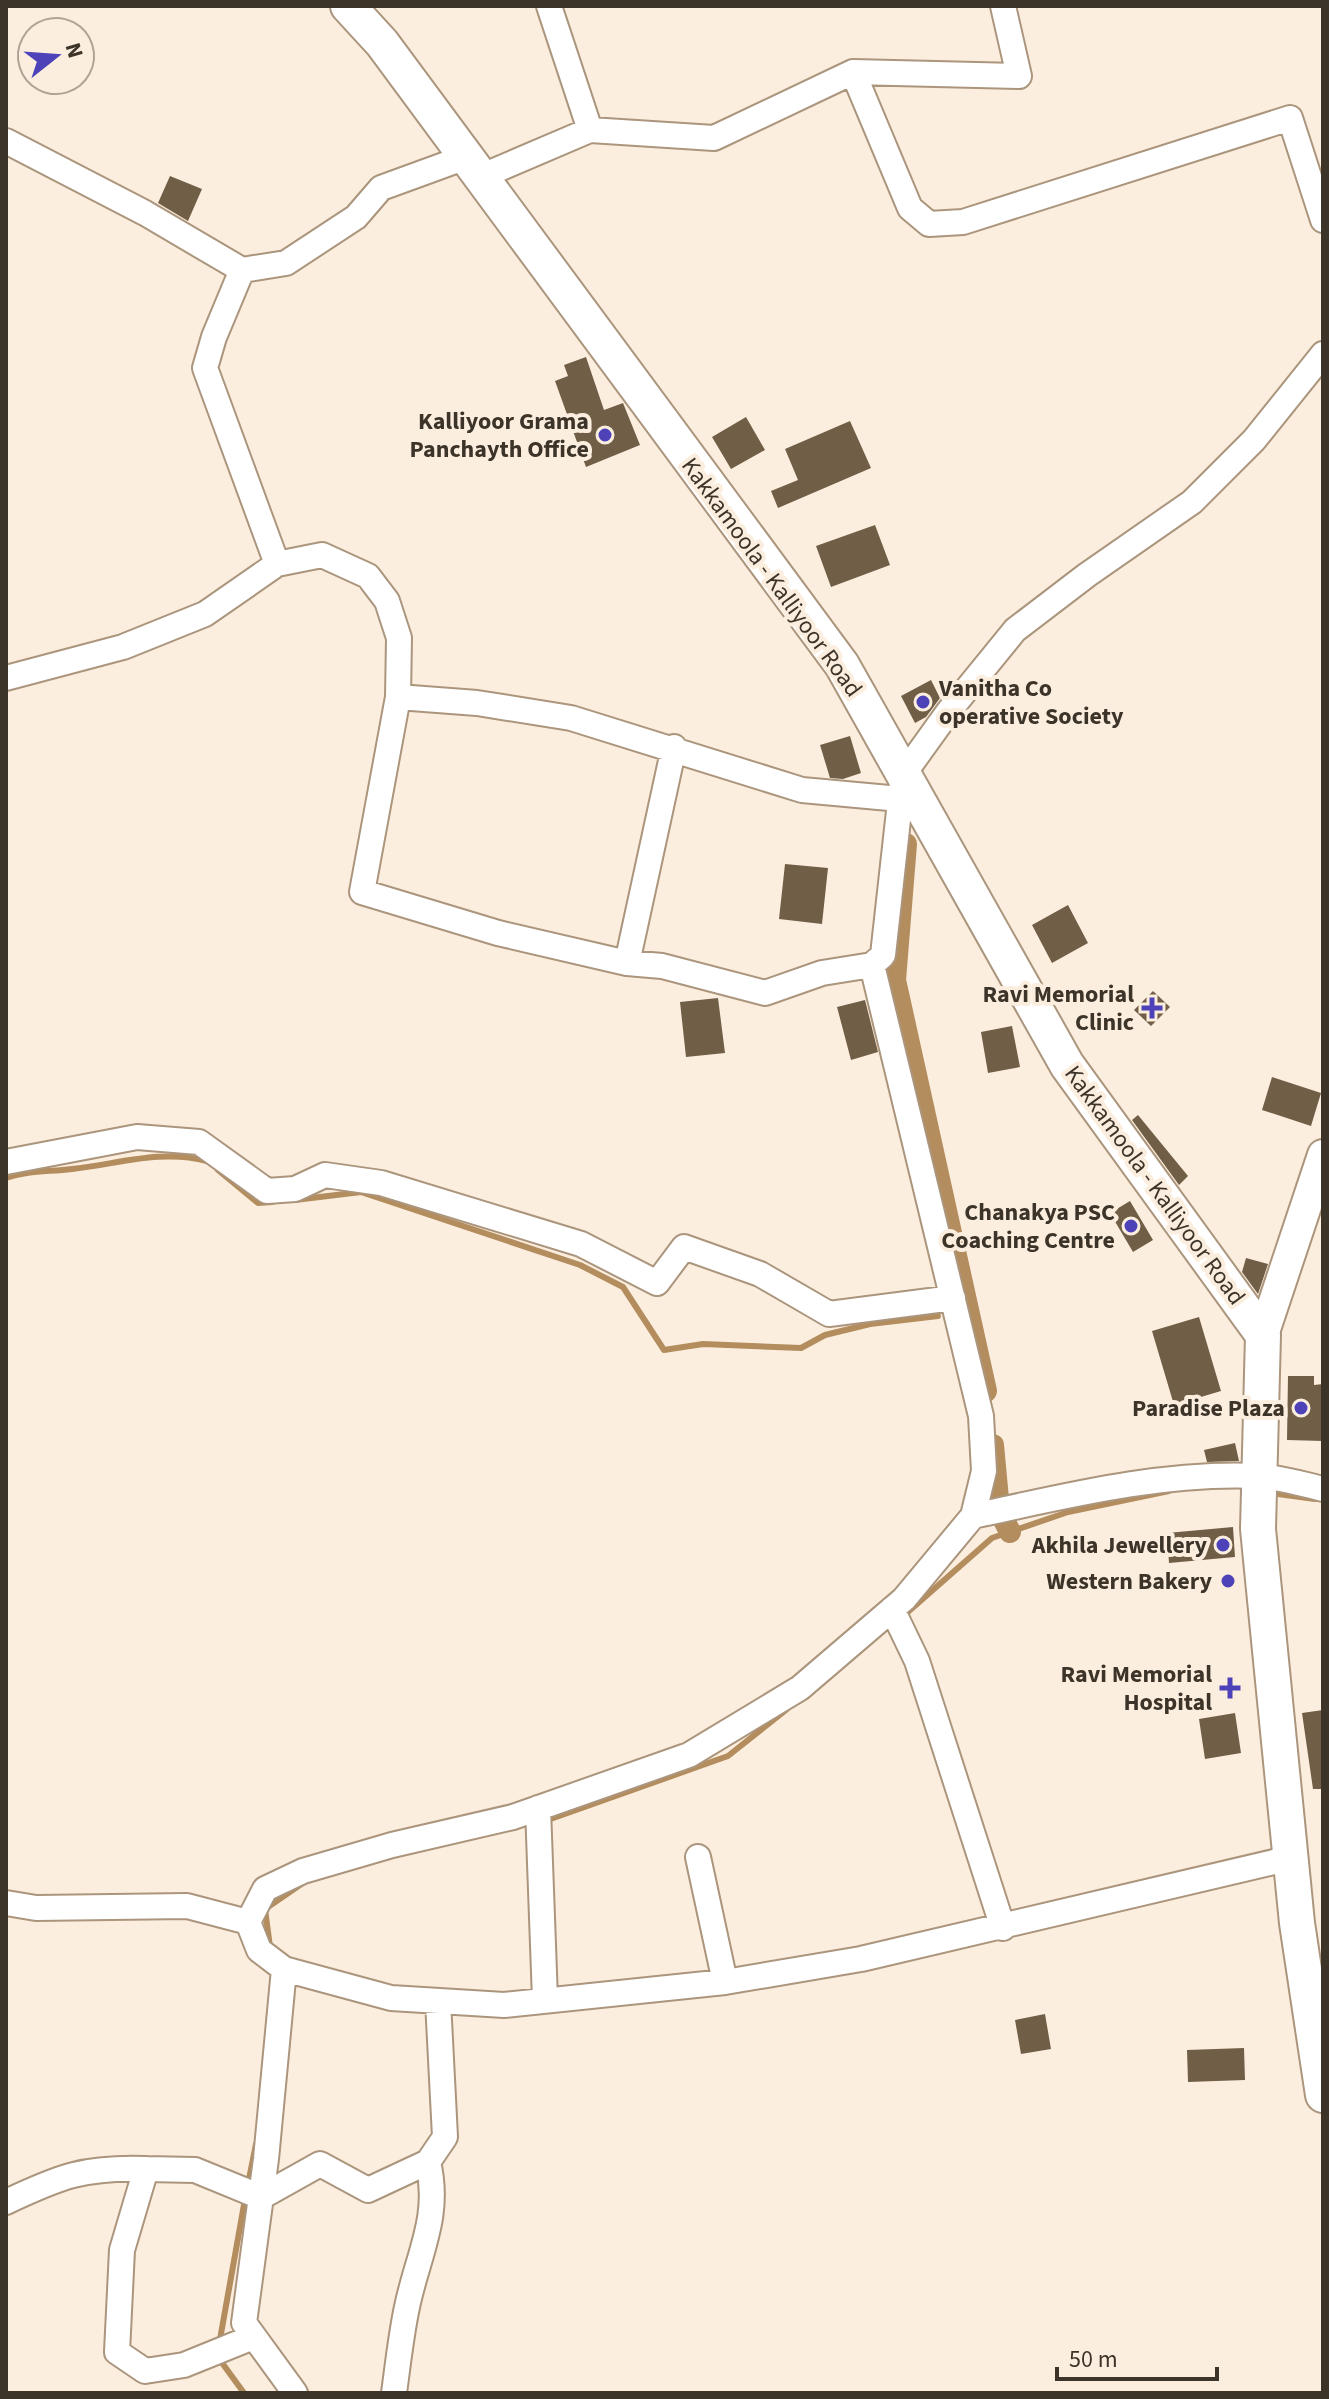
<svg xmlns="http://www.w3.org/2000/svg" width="1329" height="2399" font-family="'Source Sans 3',sans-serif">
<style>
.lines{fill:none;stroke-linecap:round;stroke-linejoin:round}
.stream{stroke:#b48d5e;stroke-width:6}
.canal{stroke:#b48d5e;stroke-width:22}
.building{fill:#715e47}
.minor-casing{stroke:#ab957d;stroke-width:28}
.tertiary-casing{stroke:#ab957d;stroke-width:34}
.secondary-casing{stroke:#ab957d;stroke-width:38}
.minor{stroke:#fff;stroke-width:24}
.tertiary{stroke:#fff;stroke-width:30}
.secondary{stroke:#fff;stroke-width:34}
.poi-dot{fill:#4d42b8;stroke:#fceede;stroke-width:3}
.labels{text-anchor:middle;stroke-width:8;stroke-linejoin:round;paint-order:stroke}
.poi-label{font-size:24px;font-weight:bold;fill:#3c3329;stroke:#fceede;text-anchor:end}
.street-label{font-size:24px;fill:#3c3329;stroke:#fceede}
</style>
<rect width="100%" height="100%" fill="#fceede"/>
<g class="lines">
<path class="stream" d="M218 1170 258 1203 272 1202
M6 1178C29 1170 48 1172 72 1169 118 1164 161 1149 207 1161
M295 1200 361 1192 580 1265 623 1287 664 1350 703 1344 801 1348 825 1335 870 1324 938 1316
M968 1310 970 1309
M1278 1494 1315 1499
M901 1618 992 1538 1068 1512 1169 1491
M545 1821 728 1756 786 1710
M270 1947 265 1909 300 1885
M248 2184 256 2144
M219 2345 245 2199
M217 2356 244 2393"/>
<path class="canal" d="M906 844 895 980 986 1391
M993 1445 998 1499
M1004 1520 1010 1532"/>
</g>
<path class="building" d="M170 176 202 189 188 221 158 203Z
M586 357 604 410 623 403 640 445 586 467 555 381 568 376 564 365Z
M746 417 765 450 731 469 712 437Z
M850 421 871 468 778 508 771 491 798 480 785 449Z
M875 525 890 565 831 587 816 546Z
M931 680 940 698 926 717 915 723 901 696Z
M850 736 861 773 843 779 830 778 820 745Z
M785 864 828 868 822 924 779 919Z
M1068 905 1088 943 1052 963 1032 925Z
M1153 991 1170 1007 1151 1026 1134 1010Z
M718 998 725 1053 686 1057 680 1002Z
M865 1000 878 1052 851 1060 837 1007Z
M1012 1026 1020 1067 988 1073 981 1032Z
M1272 1077 1321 1093 1311 1126 1262 1110Z
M1138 1115 1188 1176 1179 1185 1132 1120Z
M1130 1201 1153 1240 1133 1252 1110 1213Z
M1246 1258 1268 1264 1258 1294 1242 1272Z
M1199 1317 1221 1391 1174 1405 1152 1331Z
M1288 1376H1314V1385L1323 1384V1441L1287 1440Z
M1235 1443 1239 1461 1207 1462 1204 1450Z
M1233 1527 1235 1557 1169 1563 1167 1533Z
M1323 1710V1789H1313L1302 1713Z
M1235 1713 1241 1753 1205 1759 1199 1719Z
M1045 2014 1051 2049 1021 2054 1015 2020Z
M1244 2048 1245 2080 1188 2082 1187 2050Z"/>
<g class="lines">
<defs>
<path id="minor" d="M549 6 590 130 714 138 853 72 1019 76 1003 6
M853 72 910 208 929 224 963 222 1290 118 1323 220
M6 141 145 213 242 270
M466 157 381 188 356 217 286 263 242 270 214 337 205 368 277 564 322 555 368 576 387 601 399 638 398 697 362 892 498 933 627 963 662 966 765 993 822 973 872 965 883 955 903 775 949 711 1015 630 1087 575 1192 502 1254 440 1323 354
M480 177 590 130
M6 678 123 647 205 614 277 564
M398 697 477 703 571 718 802 790 900 799
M627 963 674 747
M872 965 981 1416 984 1471 973 1516 904 1599 800 1688 689 1755 513 1817 392 1845 303 1871 265 1889 248 1922 259 1950 284 1969 391 1998 504 2005 725 1982 861 1959 1291 1858
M6 1162 137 1137 199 1142 267 1191 295 1189 325 1175 381 1183 581 1244 657 1283 684 1247 760 1274 829 1314 953 1298
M973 1516C1066 1496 1161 1472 1257 1476 1279 1477 1302 1484 1323 1489
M892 1609 917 1661 1003 1928
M538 1808 545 2000
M698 1857 725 1982
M6 1903 36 1908 187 1906 248 1922
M284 1969 266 2159 244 2323 295 2393
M146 2169 195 2170 261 2197 320 2164 368 2190 428 2162
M6 2202C61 2176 84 2167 146 2169L122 2250 117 2352 145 2371 184 2365 253 2337
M394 2393C398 2364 401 2335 407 2307 418 2254 441 2217 428 2162L445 2137 438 2001"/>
<path id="tertiary" d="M1263 1335 1323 1155"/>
<path id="secondary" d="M348 6 382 43 842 665 1067 1065 1263 1335 1258 1529 1297 1923 1323 2095"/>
</defs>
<use href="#minor" class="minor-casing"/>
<use href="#tertiary" class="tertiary-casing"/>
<use href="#secondary" class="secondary-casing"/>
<use href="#minor" class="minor"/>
<use href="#tertiary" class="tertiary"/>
<use href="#secondary" class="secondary"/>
</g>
<g class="poi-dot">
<circle cx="605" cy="435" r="8"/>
<circle cx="923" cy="702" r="8"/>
<path d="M1148 996h8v8h8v8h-8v8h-8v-8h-8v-8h8z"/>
<circle cx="1131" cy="1226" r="8"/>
<circle cx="1301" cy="1408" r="8"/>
<circle cx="1223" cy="1545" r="8"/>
<circle cx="1228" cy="1581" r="8"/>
<path d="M1226 1676h8v8h8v8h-8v8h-8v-8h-8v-8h8z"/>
</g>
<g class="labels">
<g class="poi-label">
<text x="589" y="429">Kalliyoor Grama<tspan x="589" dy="28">Panchayth Office</tspan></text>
<text x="939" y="696" text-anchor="start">Vanitha Co<tspan x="939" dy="28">operative Society</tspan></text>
<text x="1134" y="1002">Ravi Memorial<tspan x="1134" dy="28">Clinic</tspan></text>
<text x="1115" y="1220">Chanakya PSC<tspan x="1115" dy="28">Coaching Centre</tspan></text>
<text x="1285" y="1416">Paradise Plaza</text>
<text x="1207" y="1553">Akhila Jewellery</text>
<text x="1212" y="1589">Western Bakery</text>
<text x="1212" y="1682">Ravi Memorial<tspan x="1212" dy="28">Hospital</tspan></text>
</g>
<g class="street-label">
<text transform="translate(772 577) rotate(54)" y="8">Kakkamoola - Kalliyoor Road</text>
<text transform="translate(1155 1185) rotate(54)" y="8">Kakkamoola - Kalliyoor Road</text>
</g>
</g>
<rect width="1329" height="2399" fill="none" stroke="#3c3329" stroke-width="16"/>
<g transform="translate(56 56) rotate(73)"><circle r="38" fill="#fceede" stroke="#afa396" stroke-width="2"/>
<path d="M0-6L14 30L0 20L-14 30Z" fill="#4d42b8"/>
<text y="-12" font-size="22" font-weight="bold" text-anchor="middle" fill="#3c3329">N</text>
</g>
<path d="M1057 2367v12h160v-12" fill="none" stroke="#3c3329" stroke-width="4"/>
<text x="1069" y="2367" font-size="24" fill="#3c3329" stroke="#fceede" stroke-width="6" paint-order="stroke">50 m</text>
</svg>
